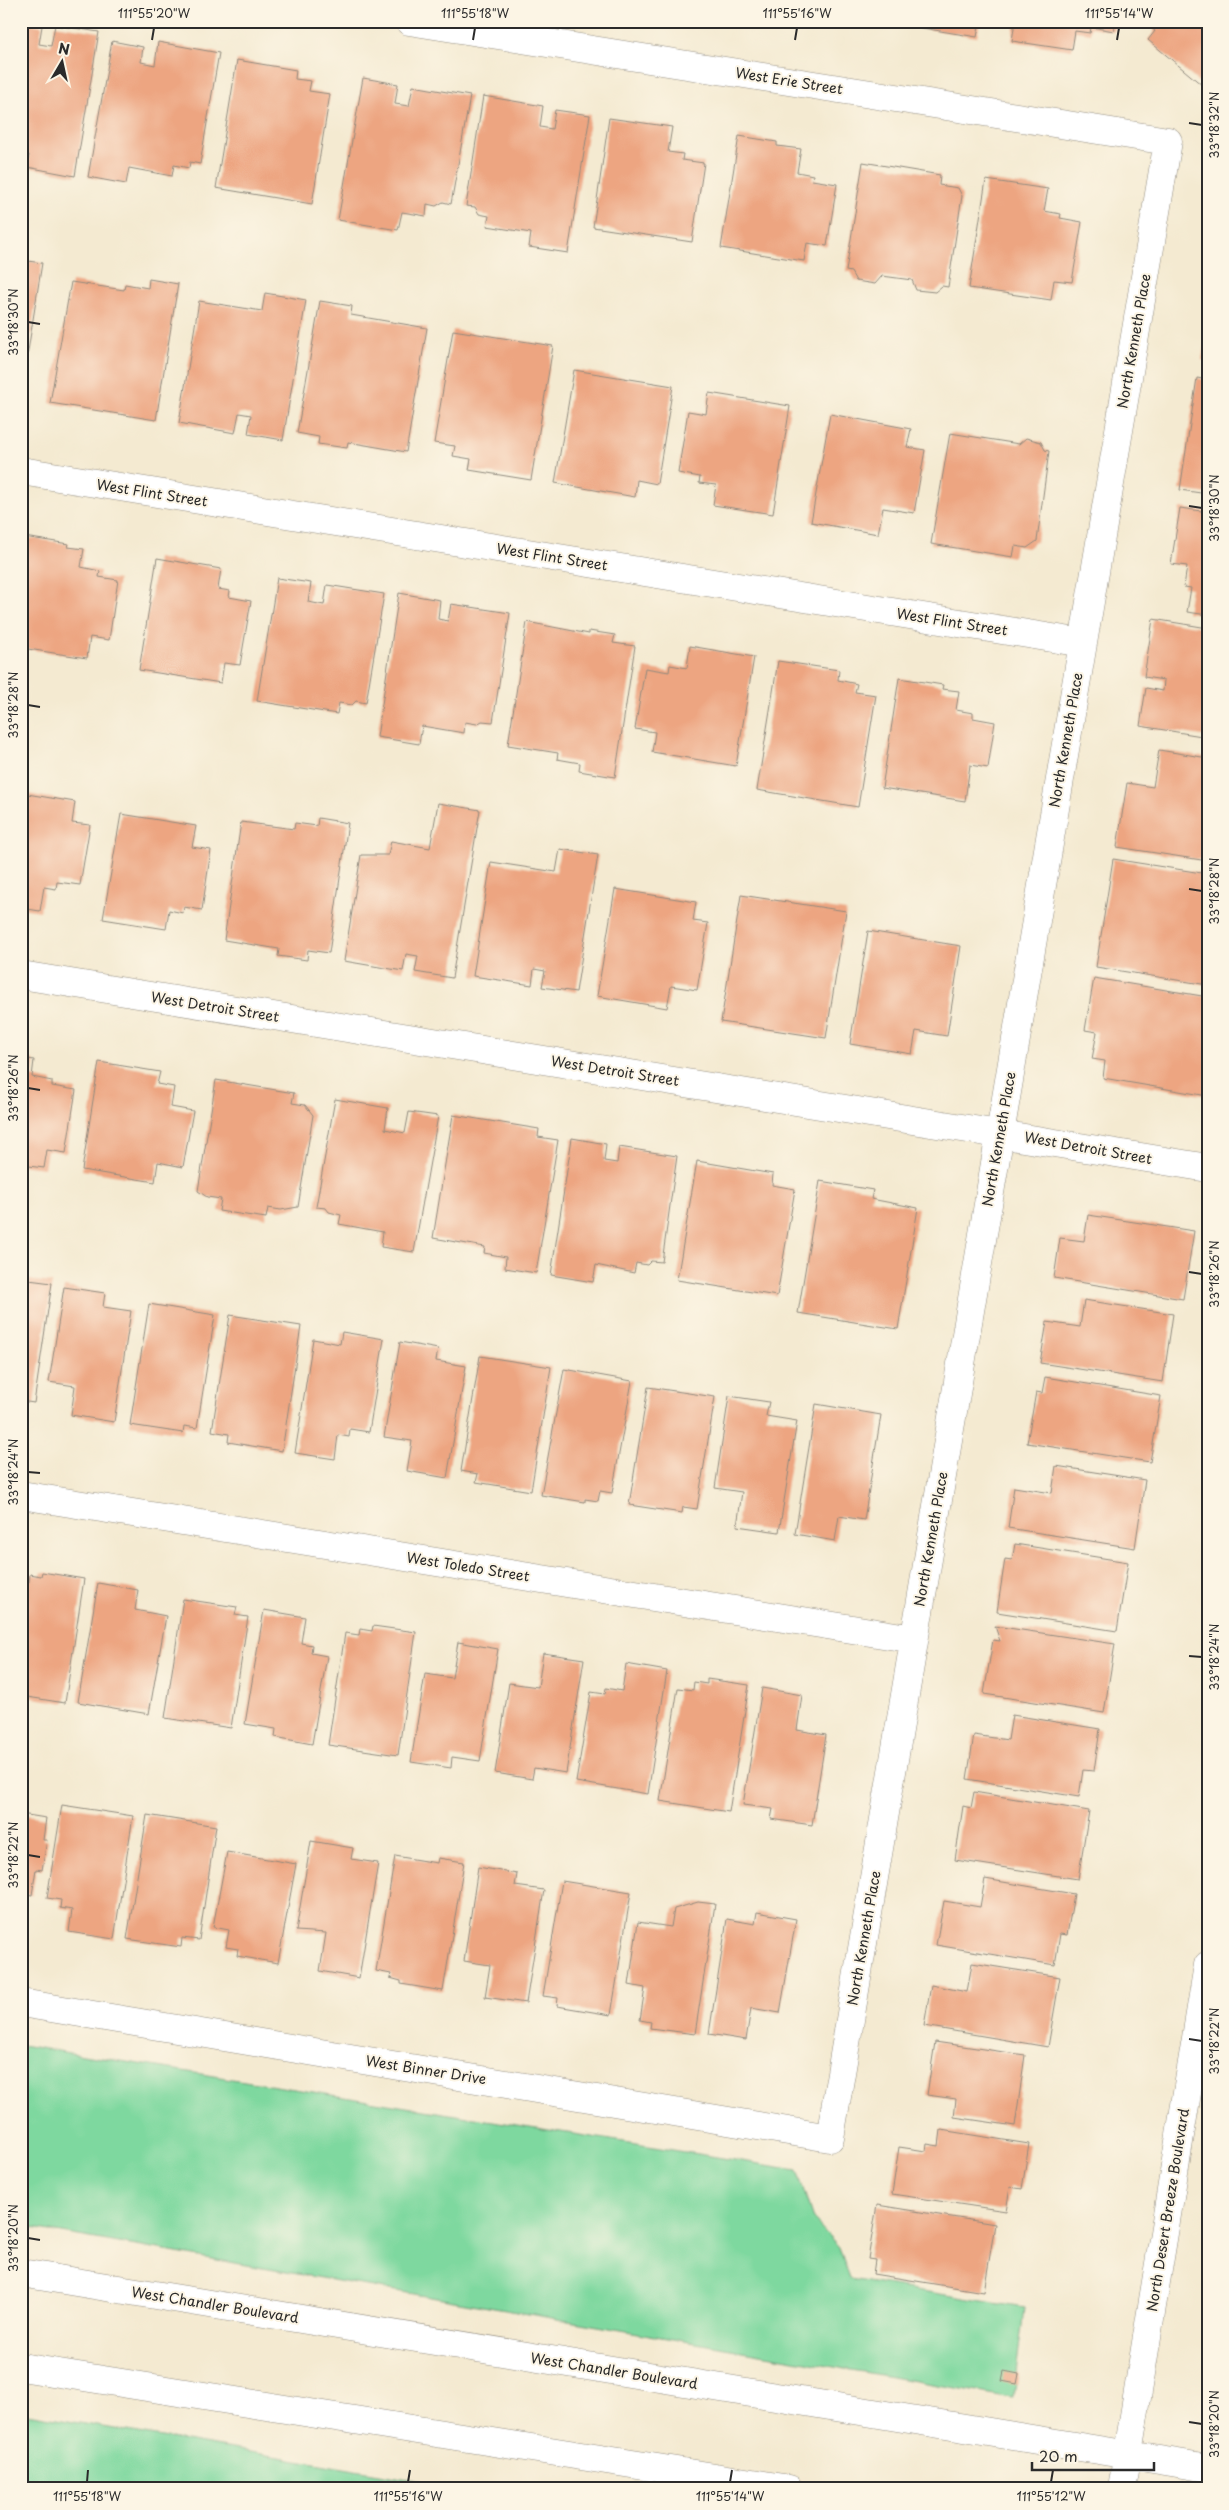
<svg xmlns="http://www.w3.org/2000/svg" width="1229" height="2510" font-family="'Playpen Sans',sans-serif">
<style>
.green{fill:#7ed89f;stroke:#548265}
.building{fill:#eda581}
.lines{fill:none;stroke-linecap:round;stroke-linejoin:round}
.minor-casing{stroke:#908a7e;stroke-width:29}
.tertiary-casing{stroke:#908a7e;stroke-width:29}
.secondary-casing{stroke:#908a7e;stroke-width:29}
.minor{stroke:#fff;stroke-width:28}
.tertiary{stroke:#fff;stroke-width:28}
.secondary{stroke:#fff;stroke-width:28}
.ticks{fill:none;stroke:#2b2b2b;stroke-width:2}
.labels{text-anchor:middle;stroke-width:4;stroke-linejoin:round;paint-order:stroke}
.street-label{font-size:14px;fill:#2b2b2b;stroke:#fcf5e5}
.neatline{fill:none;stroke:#2b2b2b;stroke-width:2}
.ticks-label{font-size:12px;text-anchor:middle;fill:#2b2b2b}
</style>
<rect width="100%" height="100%" fill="#fcf5e5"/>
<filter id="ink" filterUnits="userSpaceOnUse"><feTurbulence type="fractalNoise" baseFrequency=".02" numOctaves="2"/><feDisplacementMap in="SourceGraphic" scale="10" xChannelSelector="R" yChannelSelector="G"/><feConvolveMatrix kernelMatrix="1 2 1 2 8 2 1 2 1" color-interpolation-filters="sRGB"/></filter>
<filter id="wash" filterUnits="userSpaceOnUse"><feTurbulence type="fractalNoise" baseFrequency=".0096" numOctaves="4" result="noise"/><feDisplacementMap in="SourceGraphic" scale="20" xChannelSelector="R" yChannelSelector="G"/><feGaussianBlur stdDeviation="1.12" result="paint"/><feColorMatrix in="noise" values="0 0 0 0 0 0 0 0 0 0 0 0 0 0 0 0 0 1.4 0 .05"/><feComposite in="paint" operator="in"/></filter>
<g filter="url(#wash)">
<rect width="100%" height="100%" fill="#f4ead1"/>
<path class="green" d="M21 2045 797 2170 813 2219 839 2247 850 2279 1024 2308 1013 2398 21 2226Z
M21 2413 467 2489H21Z"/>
<g id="blocks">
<path class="building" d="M917 21H980L977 37 916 27Z
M1015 21H1116L1114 31 1091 27 1090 33 1075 31 1072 50 1012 41Z
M1143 21H1208V90L1148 40 1155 31Z
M21 22 42 26 39 44 51 46 55 25 99 32 75 176 27 167 29 155 21 154Z
M112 41 143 47 141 62 155 65 158 42 219 53 200 164 190 162 189 168 174 165 172 176 129 168 126 184 88 177Z
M237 60 296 70 295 79 311 81 309 91 330 94 312 204 216 188Z
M363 78 398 84 395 104 409 106 413 86 470 96 451 204 443 202 436 206 427 204 426 216 402 212 398 230 338 220Z
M483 96 543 106 540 127 552 129 555 110 590 115 568 253 529 247 531 233 487 226 489 216 479 214 475 207 466 206Z
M609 118 672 127 668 152 683 154 682 160 704 163 692 242 593 227Z
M739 136 777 142V146L801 149 797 172 813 175 812 180 837 184 827 246 807 243 804 261 721 248Z
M863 162 940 175 939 185 958 188 962 196 948 287 942 286 935 292 916 290 912 280 882 276 875 284 856 281 851 272 846 271Z
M986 180 1048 189 1044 211 1061 214 1060 218 1082 222 1072 282 1054 280 1051 300 969 288Z
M21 260 42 263 24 376H21Z
M149 279 178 284 156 420 50 403 71 282 124 290 125 284 148 288Z
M265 293 306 300 283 440 248 434 251 415 239 413 235 433 179 423 199 301 262 311Z
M320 301 352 306 351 315 427 328 406 452 348 442 347 448 318 444 319 437 297 433Z
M1207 329H1208V361L1202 360Z
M453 330 553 346 531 480 469 470 471 459 453 456 455 446 434 443Z
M574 370 673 386 657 484 637 480 635 497 555 483Z
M1197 378 1208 380V494L1180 490Z
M709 393 790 406 773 514 713 505 716 485 699 483 700 477 678 473 688 411 706 414Z
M830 414 911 429 907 447 925 450 914 513 883 508 878 534 811 522Z
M950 433 1019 444 1026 438 1041 442 1045 450 1049 451 1037 541 1027 548 1015 546 1013 557 931 544Z
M1180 508 1208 512V615L1187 612 1191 588 1184 587 1187 566 1171 564Z
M24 537 69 544 68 547 84 549 81 567 100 571 99 577 118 580 109 640 90 637 87 658 21 648V554Z
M157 558 221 569 218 589 230 591 229 597 251 601 240 665 224 663 221 683 139 670Z
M277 578 311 583 308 602 324 605 327 585 384 594 366 703 356 701 352 705 339 703 337 714 257 701Z
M399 593 440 600 438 619 448 621 451 604 510 613 493 722 482 721 477 724 465 722 464 733 422 726 419 744 377 737Z
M1153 619 1208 628V737L1140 726 1146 688 1163 691 1164 680 1144 677Z
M527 622 589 634V631L615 635 613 643 635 646 615 777 579 771 580 763 557 759 558 753 508 745Z
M690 646 754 657 736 766 652 752 655 732 635 729 645 668 669 672 670 665 687 668Z
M778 661 839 670 838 680 857 684 855 692 876 695 858 807 757 790Z
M899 678 943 685 942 689 959 691 956 710 973 713V718L995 722 988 768 970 765 965 801 882 788Z
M1159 750 1208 758V861L1117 847 1127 783 1153 787Z
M21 793 75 802 72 823 90 825 80 885 57 882 56 889 44 887 40 911 21 908Z
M438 803 480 810 452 978 415 972 418 956 406 954 403 971 344 961 361 855H388L391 841 430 848Z
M121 814 196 826 192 847 211 850 202 910 184 907 183 913 169 910 166 929 103 919Z
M318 818 348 823 329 953 308 950 307 960 278 956 279 949 224 940 241 822 294 829 295 823 317 826Z
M560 849 598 855 576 992 542 987 545 971 534 969 532 985 473 976 491 862 556 872Z
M1113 859 1208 874V985L1096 967Z
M615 889 696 902 693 921 708 923 697 990 671 986 667 1008 597 996Z
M741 895 846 911 826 1038 721 1022Z
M868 931 961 946 947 1036 916 1031 912 1054 850 1044Z
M1094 978 1208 997V1096L1103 1078 1105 1061 1092 1059 1097 1032 1085 1030Z
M21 1058 34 1060 32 1077 52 1081V1086L76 1090 66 1153 47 1150 44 1168 21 1165Z
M99 1062 160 1072 157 1084 174 1087 171 1107 193 1111 183 1167 158 1162 155 1182 82 1170Z
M216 1080 294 1093 292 1103 305 1105 313 1115 298 1207 281 1210 268 1208 266 1218 219 1211 221 1199 207 1197 198 1191Z
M335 1099 388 1108 385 1129 405 1133 409 1112 438 1116 414 1252 381 1247 383 1232 339 1224 341 1215 329 1212 326 1208 316 1207Z
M453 1115 539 1129 538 1137 558 1140 536 1273 505 1268 506 1257 484 1253 485 1247 433 1238Z
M572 1138 606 1144 604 1161 617 1163 619 1147 677 1156 662 1262 651 1261 647 1265 636 1263 634 1273 596 1265 593 1282 551 1275Z
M697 1161 773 1174 772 1185 795 1189 777 1296 677 1280Z
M820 1181 873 1190 871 1199 918 1208 898 1329 798 1313Z
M1088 1215 1194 1231 1183 1299 1054 1278 1060 1238 1084 1241Z
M21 1279 52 1283 34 1403 21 1401Z
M64 1287 105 1293 103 1307 131 1311 114 1422 71 1415 75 1386 49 1382Z
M1084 1300 1173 1314 1163 1382 1040 1363 1047 1322 1080 1327Z
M149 1304 215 1315 197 1428 184 1426 183 1433 130 1425Z
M230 1315 301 1326 282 1451 228 1442 229 1434 212 1431Z
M342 1332 384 1339 369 1432 350 1429 349 1437 338 1435 335 1459 295 1453 313 1339 340 1344Z
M400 1342 438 1349 436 1361 466 1366 447 1478 407 1471 412 1441 384 1437Z
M480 1356 551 1367 531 1491 476 1482 478 1474 461 1471Z
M564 1369 632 1381 612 1493 600 1491 598 1501 585 1499V1502L541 1495Z
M1045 1377 1161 1396 1150 1462 1027 1443 1036 1392 1042 1393Z
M648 1387 715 1397 697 1509 683 1507 682 1513 629 1505Z
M729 1396 769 1402 766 1416 797 1421 779 1532 737 1526 742 1492 715 1488Z
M816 1404 881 1415 864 1520 839 1516 835 1541 795 1534Z
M1056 1466 1145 1480 1135 1548 1008 1528 1014 1487 1052 1493Z
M1015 1544 1128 1562 1117 1631 997 1612 1005 1559 1012 1560Z
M42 1572 84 1579 65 1703 21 1696V1581L29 1582 30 1574 41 1576Z
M98 1583 138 1590 135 1610 166 1616 149 1714 78 1702Z
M183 1599 237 1607 235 1615 248 1617 231 1728 165 1718Z
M264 1610 305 1617 301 1643 312 1645 311 1653 327 1656 312 1744 275 1737 276 1729 245 1724Z
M373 1626 416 1632 398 1755 328 1745 345 1633 359 1635 360 1629 372 1631Z
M995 1626 1115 1644 1104 1713 984 1694 993 1640 1000 1641Z
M458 1642 498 1649 480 1761 452 1757 451 1768 411 1762 425 1674 452 1678Z
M543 1653 584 1659 566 1773 534 1768 532 1779 495 1773 509 1683 538 1687Z
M626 1664 667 1671 648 1794 576 1782 591 1692 605 1694 606 1688 622 1691Z
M707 1679 749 1685 729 1812 660 1801 678 1688 693 1690 694 1682 707 1684Z
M762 1688 802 1695 797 1730 826 1735 812 1825 771 1819 773 1809 743 1805Z
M1012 1715 1100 1729 1094 1771 1083 1770 1079 1797 967 1779 974 1735 1008 1740Z
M974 1792 1089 1811 1078 1879 955 1860 963 1806 971 1808Z
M62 1805 133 1816 114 1939 69 1932 72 1910 60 1908 61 1900 47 1898Z
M21 1814 46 1818 43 1840H47L42 1870 36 1869 32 1895 21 1893Z
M147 1815 216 1826 199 1940 182 1938 181 1947 127 1939Z
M311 1841 353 1848 351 1859 378 1863 359 1978 320 1971 326 1933 296 1931Z
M227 1852 296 1864 278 1963 237 1956 238 1949 226 1947 229 1930 213 1927Z
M395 1856 437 1863 438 1858 464 1862 443 1991 401 1984V1981L390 1978 391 1974 376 1971Z
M478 1867 517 1874 515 1886 544 1890 526 2003 485 1997 490 1965 464 1961Z
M985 1879 1074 1894 1067 1935 1060 1934 1055 1965 936 1945 944 1901 980 1907Z
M562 1881 631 1892 611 2015 557 2006 558 1998 543 1996Z
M698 1902 715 1904 695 2034 650 2028 651 2022 640 2020 645 1988 629 1985 638 1922 671 1927 674 1909Z
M757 1912 796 1919 780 2013 751 2008 746 2040 709 2034 727 1919 755 1924Z
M972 1963 1060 1977 1048 2047 924 2026 931 1985 967 1992Z
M935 2042 1025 2055 1015 2126 954 2117 956 2099 927 2095Z
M941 2130 1029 2144 1022 2189 1010 2187 1006 2211 892 2194 899 2147 926 2151 927 2144 939 2146Z
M877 2205 995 2224 984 2292 873 2274 875 2260 868 2259Z
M1004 2371 1019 2374 1017 2384 1002 2381Z"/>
</g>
</g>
<g filter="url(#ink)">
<use href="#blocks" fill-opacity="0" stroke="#908a7e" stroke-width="1"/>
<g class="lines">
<defs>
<path id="minor" d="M21 471 1083 643
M21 975 1208 1168
M21 1495 914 1639
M21 2003 830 2138 1168 141 409 21"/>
<path id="tertiary" d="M1122 2489 1208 1965"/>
<path id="secondary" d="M21 2273 1208 2468
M21 2367 789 2489"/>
</defs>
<use href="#minor" class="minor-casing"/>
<use href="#tertiary" class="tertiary-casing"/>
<use href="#secondary" class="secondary-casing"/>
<use href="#minor" class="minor"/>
<use href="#tertiary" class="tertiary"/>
<use href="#secondary" class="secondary"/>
</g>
</g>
<path class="ticks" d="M152 40 154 28M473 40 475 28M795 40 797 28M1117 40 1119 28M1189 123 1202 125M28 322 40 324M1189 506 1202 508M28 705 40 707M1189 889 1202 891M28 1088 40 1090M1189 1272 1202 1274M28 1472 40 1473M1189 1656 1202 1657M28 1855 40 1857M1189 2039 1202 2041M28 2238 40 2240M1189 2422 1202 2424M87 2482 88 2470M408 2482 410 2470M730 2482 732 2470M1051 2482 1053 2470"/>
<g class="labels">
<g class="street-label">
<text transform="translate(789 81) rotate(9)" y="5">West Erie Street</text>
<text transform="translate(1134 341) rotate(-80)" y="5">North Kenneth Place</text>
<text transform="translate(152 493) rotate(9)" y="5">West Flint Street</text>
<text transform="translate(552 557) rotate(9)" y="5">West Flint Street</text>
<text transform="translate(952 622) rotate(9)" y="5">West Flint Street</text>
<text transform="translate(1066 740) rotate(-80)" y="5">North Kenneth Place</text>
<text transform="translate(215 1007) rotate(9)" y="5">West Detroit Street</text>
<text transform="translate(615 1071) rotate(9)" y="5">West Detroit Street</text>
<text transform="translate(999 1139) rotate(-80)" y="5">North Kenneth Place</text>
<text transform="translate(1088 1148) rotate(10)" y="5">West Detroit Street</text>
<text transform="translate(931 1539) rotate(-80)" y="5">North Kenneth Place</text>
<text transform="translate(468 1567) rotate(9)" y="5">West Toledo Street</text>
<text transform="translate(864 1938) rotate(-80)" y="5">North Kenneth Place</text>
<text transform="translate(426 2070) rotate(9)" y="5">West Binner Drive</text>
<text transform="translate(1168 2210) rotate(-81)" y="5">North Desert Breeze Boulevard</text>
<text transform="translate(215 2305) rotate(9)" y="5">West Chandler Boulevard</text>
<text transform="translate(614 2371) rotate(9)" y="5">West Chandler Boulevard</text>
</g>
</g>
<rect width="1229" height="2510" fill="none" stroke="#fcf5e5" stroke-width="55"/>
<g transform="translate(62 62) rotate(9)" stroke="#fcf5e5" stroke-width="4" paint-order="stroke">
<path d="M0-4L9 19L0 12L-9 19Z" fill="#2b2b2b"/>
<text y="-8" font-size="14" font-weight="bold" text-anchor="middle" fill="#2b2b2b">N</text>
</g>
<path d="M1032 2462v8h122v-8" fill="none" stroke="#2b2b2b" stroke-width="2.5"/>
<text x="1039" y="2462" font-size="15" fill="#2b2b2b" stroke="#fcf5e5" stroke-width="4" paint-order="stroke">20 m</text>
<rect x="28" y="28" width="1174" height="2454" class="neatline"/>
<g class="ticks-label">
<text x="154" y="18">111°55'20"W</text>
<text x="475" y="18">111°55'18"W</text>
<text x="797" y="18">111°55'16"W</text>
<text x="1119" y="18">111°55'14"W</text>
<text transform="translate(1215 125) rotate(-90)" y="4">33°18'32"N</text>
<text transform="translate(14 322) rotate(-90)" y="4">33°18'30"N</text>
<text transform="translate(1215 508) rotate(-90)" y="4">33°18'30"N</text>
<text transform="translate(14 705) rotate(-90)" y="4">33°18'28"N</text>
<text transform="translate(1215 891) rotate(-90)" y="4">33°18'28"N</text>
<text transform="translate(14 1088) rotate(-90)" y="4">33°18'26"N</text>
<text transform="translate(1215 1274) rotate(-90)" y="4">33°18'26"N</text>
<text transform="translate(14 1472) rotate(-90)" y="4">33°18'24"N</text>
<text transform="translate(1215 1657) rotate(-90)" y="4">33°18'24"N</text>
<text transform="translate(14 1855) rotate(-90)" y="4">33°18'22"N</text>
<text transform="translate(1215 2041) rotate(-90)" y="4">33°18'22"N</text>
<text transform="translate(14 2238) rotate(-90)" y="4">33°18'20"N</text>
<text transform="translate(1215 2424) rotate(-90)" y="4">33°18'20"N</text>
<text x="87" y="2501">111°55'18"W</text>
<text x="408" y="2501">111°55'16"W</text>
<text x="730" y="2501">111°55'14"W</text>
<text x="1051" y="2501">111°55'12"W</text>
</g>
</svg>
